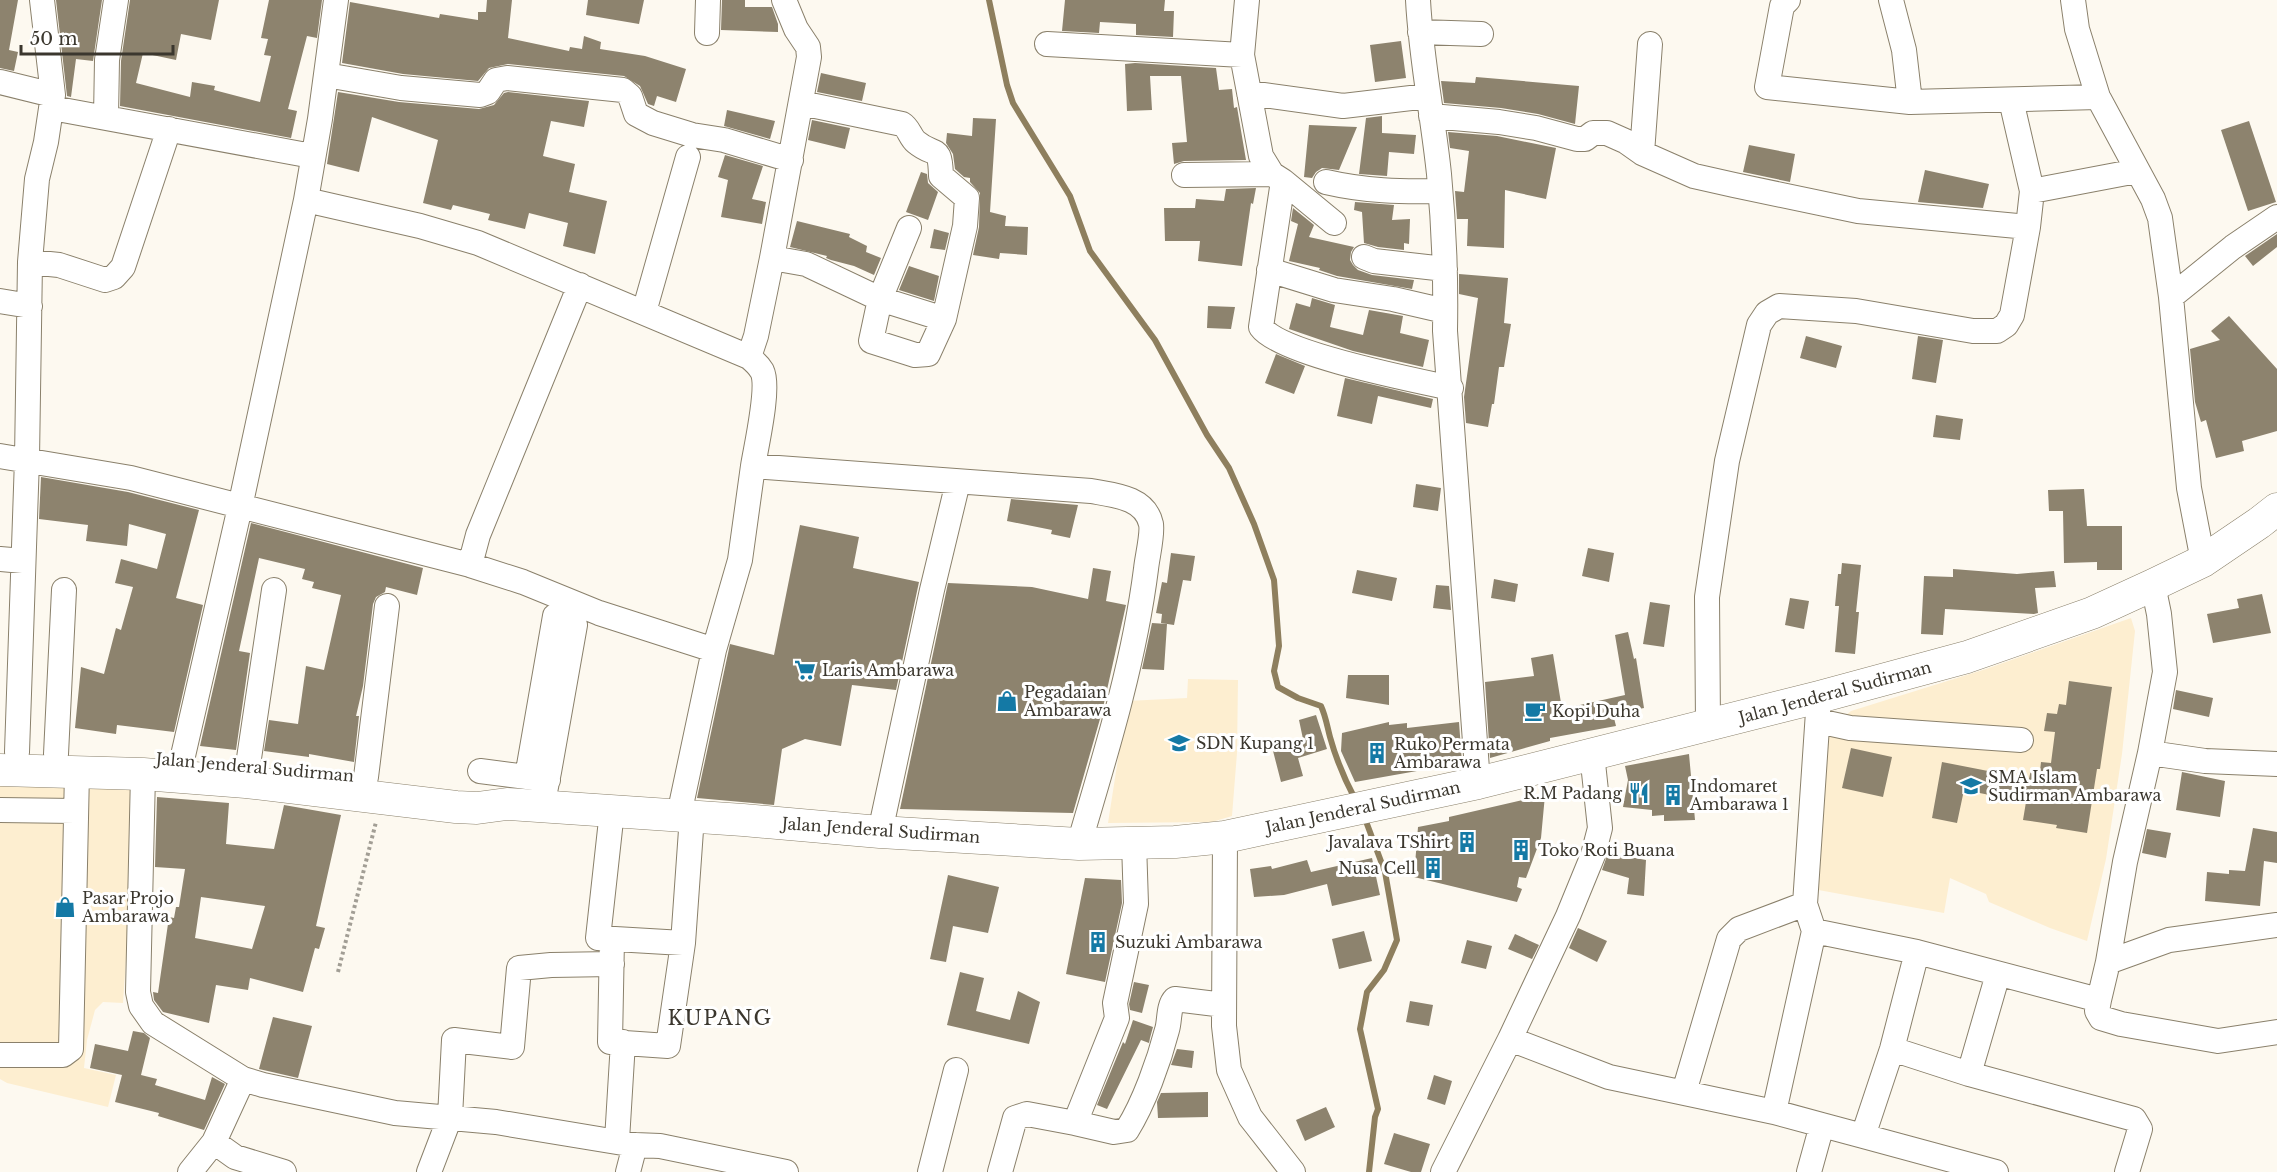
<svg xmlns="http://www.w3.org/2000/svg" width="2277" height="1172" font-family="'Libre Baskerville',serif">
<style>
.built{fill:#fdeed0}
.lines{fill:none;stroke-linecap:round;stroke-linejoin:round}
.stream{stroke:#8e7f5e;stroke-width:6}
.building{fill:#8d836e;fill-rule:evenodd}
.minor-casing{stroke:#8a806b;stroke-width:26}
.major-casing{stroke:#8a806b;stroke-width:33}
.path{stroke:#a29e95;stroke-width:4;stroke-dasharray:3 3;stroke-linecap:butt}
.minor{stroke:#fff;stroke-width:24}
.major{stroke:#fff;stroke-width:32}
.labels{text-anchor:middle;stroke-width:6;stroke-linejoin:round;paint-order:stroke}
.poi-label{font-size:16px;fill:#3b372e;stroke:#fff;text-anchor:start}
.street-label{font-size:16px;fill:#3b372e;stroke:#fff}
.quarter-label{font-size:20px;letter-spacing:1.5px;fill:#3b372e;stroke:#fff}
</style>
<rect width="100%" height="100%" fill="#fdf9f0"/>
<path class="built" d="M2131 618 2135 631 2122 754 2106 859 2087 941 2050 928 1989 902 1986 894 1950 878 1944 913 1813 889 1829 729 1851 711 1986 669Z
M1188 679 1238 680 1237 753 1232 816 1212 822 1108 823 1127 701 1187 698Z
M0 780 135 786 136 811 123 1003 103 1002 95 1010 87 1040 84 1068 116 1075 108 1107 7 1083 0 1079Z"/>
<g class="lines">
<path class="stream" d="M989 0 1007 85 1013 103 1070 196 1090 251 1155 340 1207 435 1229 468 1254 524 1274 580 1279 646 1274 671 1278 687 1298 698 1321 706C1326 717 1327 726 1330 737 1336 759 1345 780 1355 799
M1364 816 1385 872 1397 940 1384 970 1367 992 1360 1029 1378 1109 1375 1117 1369 1172"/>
</g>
<path class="building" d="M0 0H18L9 50 18 52 14 71 0 68Z
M56 0H102L93 61 76 59 71 97 67 96Z
M130 0H219L211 40 181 34 176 60 143 53 136 83 190 97 192 82 215 86 214 90 260 102 271 56 264 55 268 39 261 38 269 0H322L317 38 307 36 288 109 297 111 291 138 120 106 121 61Z
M487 0H512L508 38 569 51 570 47 582 49 584 36 601 42 600 49 645 56 686 69 676 102 657 96 654 106 648 104 640 86 624 76 508 64 489 68 478 81 403 74 342 63 350 2 439 18 440 14 478 20V12H486Z
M588 0H644L639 24 586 15Z
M722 0H745V7H772L778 24V32L721 30Z
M1065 0H1165L1164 11H1174L1173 37 1136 35V24L1100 22 1099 33 1062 31Z
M1401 41 1406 78 1375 82 1370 45Z
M1135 63 1216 68 1219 90 1232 89 1234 108 1237 107 1246 160 1184 161 1174 164 1172 143 1187 142 1181 76H1150L1152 110 1127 111 1125 64Z
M821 73 866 83 862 101 817 92Z
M1476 77 1579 86 1575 124 1538 114 1501 108 1444 103 1441 81 1475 83Z
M338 92 399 102 479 109 494 105 504 93 508 92 589 101 584 127 551 121 543 156 575 164 569 192 607 201 595 254 563 246 568 223 529 213 525 229 488 220 490 214 453 205 451 210 423 203 438 140 372 117 359 172 327 164Z
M727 110 775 121 770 139 724 126Z
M1382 116V133L1416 135 1414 154 1389 152 1387 176 1359 174 1366 118Z
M973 118 996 119 990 212 1006 216 1005 226 1028 227 1027 255 1000 253 999 259 973 255 979 227 980 193 970 182V178L964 177 955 169 953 154 946 143 947 133 972 136Z
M812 120 850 128 845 149 808 140Z
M2249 121 2276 202 2248 211 2221 130Z
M1309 125 1357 127 1339 170 1322 168 1316 172 1312 178 1304 177Z
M1448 132 1497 136 1556 148 1546 199 1505 190 1504 248 1467 246 1468 219H1457L1455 191 1464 192 1469 151 1450 148Z
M1749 145 1795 154 1790 182 1743 172Z
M725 155 763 166 752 199 766 202 762 224 721 217 728 180 718 177Z
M1925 170 1989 184 1983 208 1918 202Z
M921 172 927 174 928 183 938 192 928 220 906 212Z
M1256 188 1253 204 1251 203 1242 266 1198 261 1200 241H1165L1164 208H1195L1196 199 1224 201 1226 189Z
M1355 202 1394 205 1392 220 1410 219 1409 244 1404 243V250L1378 247 1364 243 1362 212 1354 210Z
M1293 208 1314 225 1309 237 1354 247 1351 252 1350 260 1353 265 1358 270 1372 275 1414 280 1412 289 1337 276 1319 270 1320 268 1289 261 1298 224 1291 221Z
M797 221 850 234 849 237 867 246 866 252 881 258 874 275 854 266 831 260 826 258 827 256 790 247Z
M934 229 949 233 945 250 930 248Z
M2277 234V247L2253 266 2245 256Z
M909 266 939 276 934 301 899 290Z
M1459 274 1508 278 1504 323 1511 324 1504 367H1499L1494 404H1492L1488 427 1466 423 1464 397 1478 298 1459 294Z
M1312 298 1335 305 1330 327 1363 335 1369 310 1403 316 1400 333 1429 340 1423 367 1353 351 1289 329 1296 303 1310 307Z
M1208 306 1235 307 1231 329 1207 328Z
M2229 316 2277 369V431L2242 441 2244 451 2216 458 2206 420 2201 422 2195 402 2190 349 2220 340 2211 331Z
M1806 336 1842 346 1836 368 1800 358Z
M1918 336 1943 340 1936 383 1912 379Z
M1276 354 1305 366 1294 394 1265 383Z
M1345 378 1433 399 1431 408 1378 396 1372 424 1337 416Z
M1936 415 1963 419 1960 440 1933 437Z
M41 477 128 492 199 510 176 598 203 605 174 732 117 725 116 734 75 728 81 667 104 674 116 628 121 630 133 587 115 583 121 559 157 569 166 534 129 524 127 546 86 541 88 525 39 519Z
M1416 484 1441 488 1438 511 1413 507Z
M2084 489 2087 526H2122V570H2097V562L2064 563 2063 511H2049L2048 490Z
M1011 499 1078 505 1070 538 1051 534 1052 530 1007 521Z
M251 523 423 568 417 595 386 587 385 592 376 597 373 604 363 686 356 716H359L354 762 309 754V757L264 751 269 720 298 724 306 666 324 670 341 595 312 588 314 582 302 579 305 569 259 558 239 651 250 653 236 750 200 746Z
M800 525 859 537 853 568 919 582 896 690 852 685 841 746 805 739 782 749 774 805 697 798 730 644 774 655Z
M1588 548 1614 553 1609 582 1582 576Z
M1171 553 1195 556 1191 581 1183 580 1174 625 1161 623 1162 614 1156 613 1162 582 1167 583Z
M1842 563 1861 565 1856 612H1859L1855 654 1835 652 1839 606H1835L1838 574H1841Z
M1093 568 1111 571 1106 601 1126 605 1102 712 1073 813 900 809 948 583 1032 587 1088 599Z
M1953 569 2017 574 2054 571 2056 587 2035 588 2038 613 2034 614 1945 609 1943 635 1921 634 1924 576 1953 577Z
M1357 570 1397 578 1392 601 1352 593Z
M1494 579 1518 584 1515 602 1491 598Z
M1436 585 1449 586 1451 610 1433 608Z
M2262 594 2271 633 2213 643 2207 614 2239 608 2237 599Z
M1790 598 1809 601 1804 629 1785 625Z
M1650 602 1670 605 1664 647 1643 644Z
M1152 623 1167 624 1164 670 1142 669Z
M1628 632 1634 659 1636 658 1644 708 1613 714 1616 726 1550 738V741L1490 758 1485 682 1534 676 1531 658 1553 654 1562 709 1625 695 1615 635Z
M1348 675H1389V705L1346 698Z
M2069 681 2112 687 2100 769H2097L2087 833 2056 828 2057 825 2023 820 2026 802 1964 790 1957 823 1932 818 1942 762 2029 779 2031 769 2040 771 2041 762 2051 763 2055 732 2044 731 2047 713 2057 714 2059 704 2066 705Z
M2176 690 2213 698 2209 717 2173 709Z
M1316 715 1327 749 1298 758 1303 776 1281 782 1272 747 1303 739 1299 720Z
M1389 722V725L1407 723V728L1459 722 1462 763 1355 782 1341 751 1342 733Z
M1851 748 1892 757 1883 797 1842 788Z
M1689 754 1695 820 1664 821V815L1652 816V810L1623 807 1628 780 1625 766Z
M2182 772 2225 781 2220 817 2176 810Z
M1545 795 1541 838 1526 878 1519 877 1517 887 1522 889 1517 902 1414 877 1418 827 1449 821V817Z
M157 797 229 803 226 844 274 849 284 805 341 815 316 926 325 928 319 949 315 948 303 992 250 978 248 990 216 985 209 1023 163 1012 154 1000 153 992 158 993 169 917 174 918 176 907H179L185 869 155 867ZM201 897 265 906 252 949 195 938Z
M2253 828 2277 832V863L2264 861 2260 906 2205 901 2207 872 2229 874V870L2245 871Z
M2147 829 2171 833 2166 858 2142 853Z
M1608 853 1646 860 1644 896 1627 894 1629 878 1602 870Z
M1372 858 1380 895 1332 906 1327 884 1284 895 1254 897 1250 869 1271 866 1272 869 1307 860 1311 872Z
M948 875 999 887 988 933 953 926 946 962 930 959Z
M1085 878 1121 880 1122 903 1105 982 1066 974Z
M1578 928 1607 941 1597 962 1569 948Z
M1364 931 1372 961 1339 969 1332 939Z
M1515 934 1539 945 1532 959 1508 949Z
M1467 940 1492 946 1486 969 1461 963Z
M960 972 984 978 976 1011 1010 1020 1018 991 1040 1002 1029 1044 947 1025Z
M1134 982 1149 985 1142 1013 1130 1010 1129 1004Z
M1410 1001 1433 1005 1429 1026 1406 1022Z
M273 1017 312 1026 298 1078 259 1069Z
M1133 1020 1153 1027 1150 1038 1149 1043 1141 1040 1107 1109 1097 1105 1123 1042 1125 1044Z
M133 1031 144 1033 150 1038 141 1075 157 1079 155 1085 205 1100 212 1077 225 1084 204 1130 158 1116 159 1113 115 1102 122 1075 90 1068 95 1044 128 1051Z
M1177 1049 1194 1051 1192 1068 1171 1065Z
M1434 1075 1452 1081 1445 1105 1427 1099Z
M1208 1092V1117L1158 1118 1157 1102 1161 1093Z
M1326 1107 1335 1127 1305 1141 1296 1120Z
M1394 1133 1430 1144 1421 1172H1411L1384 1164Z"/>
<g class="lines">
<defs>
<path id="minor" d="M1247 0 1242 55 1261 156 1272 174 1283 181 1261 327C1280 354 1414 380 1451 388
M1418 0C1421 59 1433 116 1439 174 1444 226 1446 279 1445 331L1478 783
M1788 0 1782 6 1767 87 1910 102 2098 97
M1891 0 1904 50 1910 102
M2073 0 2077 29 2098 97 2153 199 2160 218 2171 297 2189 488 2203 561
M1420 32 1481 34
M707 33 708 0
M1047 44 1242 55
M326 75 401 88 480 95 488 92 496 80 507 78 623 90 630 96 636 114 653 123 692 135 724 140 791 160
M0 82 53 95
M1249 93 1343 106 1428 96
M52 108 312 156
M1431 116 1499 122 1536 128 1577 139H1585L1593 133H1607L1625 141 1642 153 1694 176 1734 185 1858 211 2028 227
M106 117 107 60 116 0
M1642 153 1650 44
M1184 175 1272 174
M1283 181 1334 223
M1326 182C1365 191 1401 192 1440 191
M2032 191 2137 171
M306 200 420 226 478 243 749 357C754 361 759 366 762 371 770 387 756 447 753 466
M909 228 880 299 871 341 915 355 928 354 944 319
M1364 257 1374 261 1445 269
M772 258 806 264 880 299 944 319 965 226 967 198 941 176C940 143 935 158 916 142 910 137 909 128 902 124L801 103
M30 262 59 265 105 280 114 277 123 267 169 129
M1269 270 1334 290 1393 299 1445 311
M580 285 478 535 470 565 523 582 599 613 714 650
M2171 297 2233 247 2277 217
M0 301 30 306
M644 312 688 157
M749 357 756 336 772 258 809 57 808 47 796 29 784 0
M0 456 131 478 470 565
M0 559 23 561
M1818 721 1850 728 2021 740
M1708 724 1707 597 1727 461 1759 325 1767 313 1779 306 1856 311 1973 331H1997L2006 325 2012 315 2028 227 2032 191 2011 100
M17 752 27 459 30 262 37 179 46 142 53 95 42 0
M2150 753 2205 761 2277 764
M56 754 64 590
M182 760 240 507 306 200 320 119 336 0
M248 765 274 590
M480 771 527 777
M143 774 138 992 141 1006 153 1023 243 1079 263 1085 395 1113 496 1122 635 1145 660 1146 786 1172
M366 777 387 606
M542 807 549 772 575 625 572 617 562 613 555 616 527 777 548 780
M0 810 75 811
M612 811 598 938 683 943
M679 815 714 650 740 560 753 466 1091 491C1113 495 1145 497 1151 524 1153 534 1147 558 1146 569 1134 663 1106 753 1079 844
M880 832 932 590 958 482
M1225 837 1224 1026 1229 1070 1250 1117 1293 1172
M1814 931 1917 952 1892 1049 1863 1136 1822 1125
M612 939 610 1042 668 1046 683 943 692 816
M1917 952 2099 1000 2108 962 2125 862 2150 753 2165 672 2159 614 2153 585
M2108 962 2169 940 2277 925
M2099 1000 2097 1011 2101 1018 2121 1024 2218 1041 2277 1032
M1510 1039 1609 1077 1774 1112
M1892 1049 1969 1074 2134 1119 2140 1129 2127 1172
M0 1055H63L71 1049 77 772
M1969 1074 1998 974
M1684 1092 1729 939 1739 929 1805 904
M1075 1123 1114 1132 1127 1130C1144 1103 1159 1061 1167 1030 1170 1021 1168 1006 1175 999L1224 1005
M1863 1136 1996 1172
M617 1140 623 1042
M214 1142 235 1157 284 1172
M190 1172 214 1142 243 1079
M429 1172 450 1117 454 1040 512 1047 519 968 551 965 612 964
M628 1172 635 1145
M930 1172 956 1070
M1000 1172 1015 1118 1027 1114 1075 1123 1117 1018 1115 1003 1136 904 1134 843
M1443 1172 1510 1039 1568 916 1593 855 1600 828 1592 754
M1809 1172 1822 1125 1774 1112 1814 931 1805 904 1819 697"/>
<path id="major" d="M0 770 143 774 246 782 456 807 477 808 507 804 743 820 880 832 1079 844 1175 842 1225 837 1478 783 1819 697 1967 657 2092 613 2153 585 2203 561 2259 523 2277 509"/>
</defs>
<use href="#minor" class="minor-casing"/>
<use href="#major" class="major-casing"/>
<path class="path" d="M338 972 376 822"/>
<use href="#minor" class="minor"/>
<use href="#major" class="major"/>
</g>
<defs>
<symbol id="supermarket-bare" viewBox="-9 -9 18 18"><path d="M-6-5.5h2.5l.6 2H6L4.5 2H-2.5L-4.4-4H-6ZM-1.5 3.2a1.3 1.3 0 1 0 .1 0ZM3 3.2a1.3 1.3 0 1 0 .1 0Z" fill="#1479a5" stroke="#fff" stroke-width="2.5" paint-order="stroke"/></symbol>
<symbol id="shop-bare" viewBox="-9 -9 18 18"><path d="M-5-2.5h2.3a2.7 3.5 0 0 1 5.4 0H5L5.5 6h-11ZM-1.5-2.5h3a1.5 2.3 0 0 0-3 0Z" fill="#1479a5" stroke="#fff" stroke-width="2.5" paint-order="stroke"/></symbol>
<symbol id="cafe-bare" viewBox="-9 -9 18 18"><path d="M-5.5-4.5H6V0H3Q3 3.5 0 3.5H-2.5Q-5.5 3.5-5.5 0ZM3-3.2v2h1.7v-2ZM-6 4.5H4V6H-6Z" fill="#1479a5" stroke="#fff" stroke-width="2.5" paint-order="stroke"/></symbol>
<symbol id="school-bare" viewBox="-9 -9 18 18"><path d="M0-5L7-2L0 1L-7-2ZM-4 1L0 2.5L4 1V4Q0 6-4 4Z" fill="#1479a5" stroke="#fff" stroke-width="2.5" paint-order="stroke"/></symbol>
<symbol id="building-bare" viewBox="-9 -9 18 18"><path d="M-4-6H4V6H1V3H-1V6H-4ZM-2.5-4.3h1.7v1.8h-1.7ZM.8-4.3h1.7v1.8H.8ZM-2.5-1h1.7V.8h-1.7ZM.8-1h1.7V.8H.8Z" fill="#1479a5" stroke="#fff" stroke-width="2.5" paint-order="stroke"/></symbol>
<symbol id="restaurant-bare" viewBox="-9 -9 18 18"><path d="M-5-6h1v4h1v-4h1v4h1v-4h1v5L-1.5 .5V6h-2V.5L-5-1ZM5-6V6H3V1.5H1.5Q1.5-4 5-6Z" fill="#1479a5" stroke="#fff" stroke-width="2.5" paint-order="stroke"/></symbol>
</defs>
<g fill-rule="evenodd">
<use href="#supermarket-bare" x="790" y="655" width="30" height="30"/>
<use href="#shop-bare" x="992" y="686" width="30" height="30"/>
<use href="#cafe-bare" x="1520" y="696" width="30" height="30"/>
<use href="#school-bare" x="1164" y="728" width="30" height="30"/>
<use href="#building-bare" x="1362" y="738" width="30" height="30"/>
<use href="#school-bare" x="1956" y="771" width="30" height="30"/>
<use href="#restaurant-bare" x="1624" y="778" width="30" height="30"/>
<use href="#building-bare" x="1658" y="780" width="30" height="30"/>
<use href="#building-bare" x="1452" y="827" width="30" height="30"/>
<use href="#building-bare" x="1506" y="835" width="30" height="30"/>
<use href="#building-bare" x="1418" y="853" width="30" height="30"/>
<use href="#shop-bare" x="50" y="892" width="30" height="30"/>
<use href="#building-bare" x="1083" y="927" width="30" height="30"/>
</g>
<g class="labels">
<g class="poi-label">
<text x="822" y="676">Laris Ambarawa</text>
<text x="1024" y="698">Pegadaian<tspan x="1024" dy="18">Ambarawa</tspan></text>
<text x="1552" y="717">Kopi Duha</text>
<text x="1196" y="749">SDN Kupang 1</text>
<text x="1394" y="750">Ruko Permata<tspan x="1394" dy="18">Ambarawa</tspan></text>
<text x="1988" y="783">SMA Islam<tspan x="1988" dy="18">Sudirman Ambarawa</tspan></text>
<text x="1690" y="792">Indomaret<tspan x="1690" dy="18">Ambarawa 1</tspan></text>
<text x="1622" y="799" text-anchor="end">R.M Padang</text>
<text x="1450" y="848" text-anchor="end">Javalava TShirt</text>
<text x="1538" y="856">Toko Roti Buana</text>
<text x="1416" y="874" text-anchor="end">Nusa Cell</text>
<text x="82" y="904">Pasar Projo<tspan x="82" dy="18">Ambarawa</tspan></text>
<text x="1115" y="948">Suzuki Ambarawa</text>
</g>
<g class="street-label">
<text transform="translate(1835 692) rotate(-15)" y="6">Jalan Jenderal Sudirman</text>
<text transform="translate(255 767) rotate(5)" y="6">Jalan Jenderal Sudirman</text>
<text transform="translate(1363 807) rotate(-12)" y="6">Jalan Jenderal Sudirman</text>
<text transform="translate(881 830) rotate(4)" y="6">Jalan Jenderal Sudirman</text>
</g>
<g class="quarter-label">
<text x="720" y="1025">KUPANG</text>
</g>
</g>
<path d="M21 45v9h152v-9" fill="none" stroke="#3b372e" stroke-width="3"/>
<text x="30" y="45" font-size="18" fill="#3b372e" stroke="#ffffff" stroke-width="4.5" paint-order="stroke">50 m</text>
</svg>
